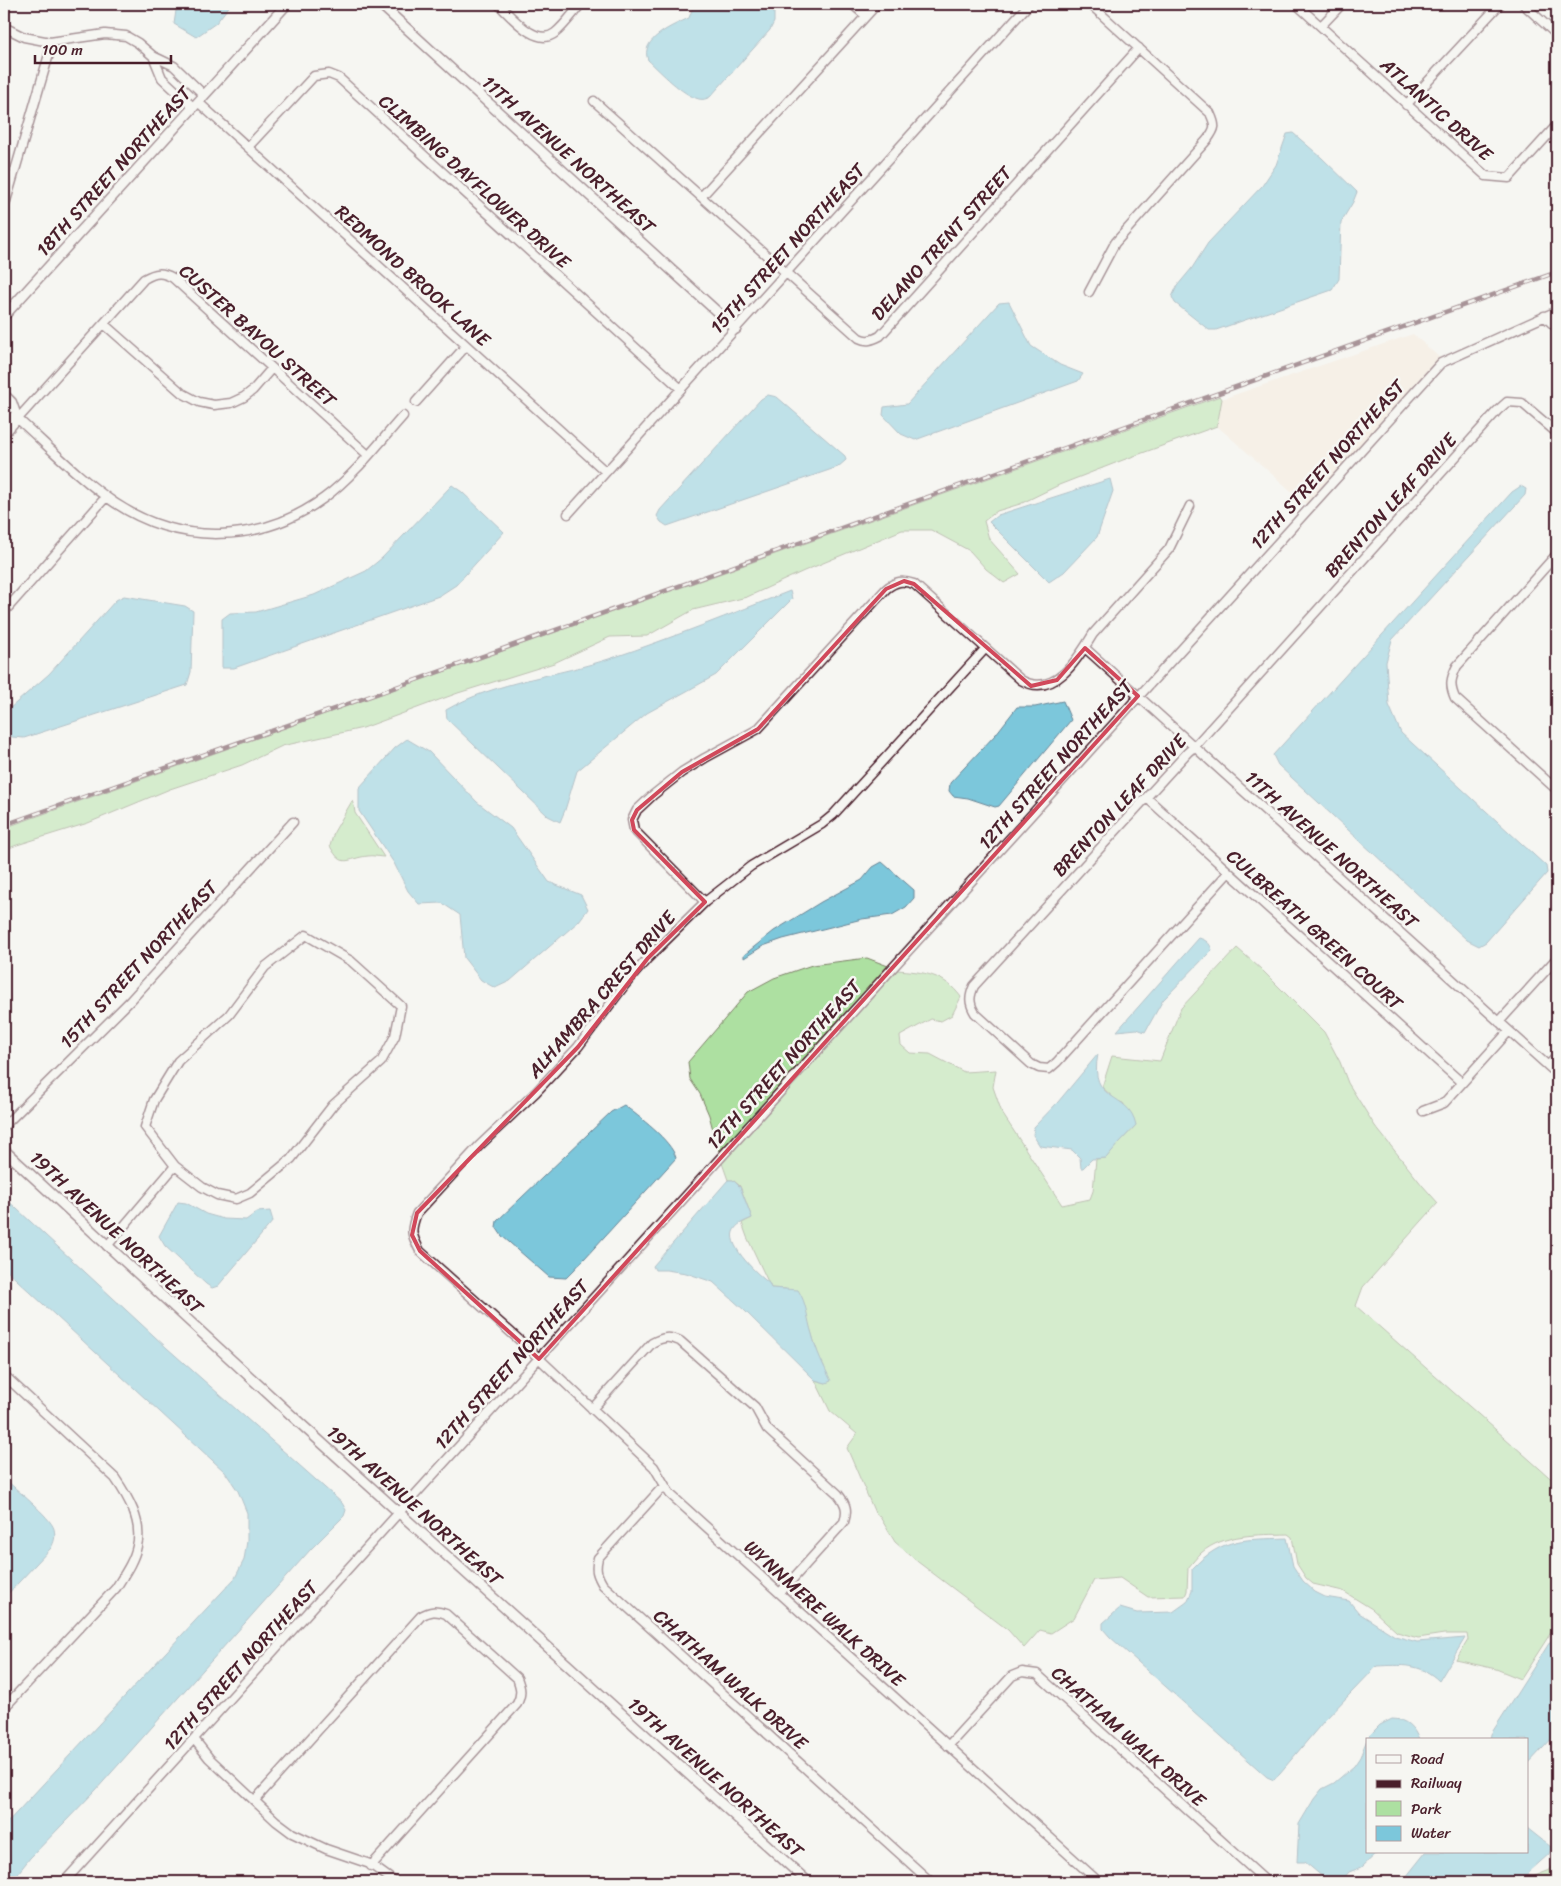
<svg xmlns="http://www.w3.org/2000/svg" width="1561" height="1886" font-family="Sriracha,sans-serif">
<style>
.built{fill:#f5e9da}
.green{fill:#ade0a1;stroke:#7c8066}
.water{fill:#7cc7db;stroke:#688495}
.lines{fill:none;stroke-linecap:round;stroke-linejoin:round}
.minor-casing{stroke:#4a1f2b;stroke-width:11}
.tertiary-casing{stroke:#4a1f2b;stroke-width:12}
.minor{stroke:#f6f6f2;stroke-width:8}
.tertiary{stroke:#f6f6f2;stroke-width:9}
.rail-casing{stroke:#4a1f2b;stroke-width:4.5}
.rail{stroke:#f6f6f2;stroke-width:2.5;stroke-dasharray:8;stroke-linecap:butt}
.marked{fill:none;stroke:#d1495b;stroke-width:4;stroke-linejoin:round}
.labels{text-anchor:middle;stroke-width:5;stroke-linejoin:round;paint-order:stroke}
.street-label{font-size:19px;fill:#4a1f2b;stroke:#f6f6f2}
</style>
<rect width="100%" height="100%" fill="#f6f6f2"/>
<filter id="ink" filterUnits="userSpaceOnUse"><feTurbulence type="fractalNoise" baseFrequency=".02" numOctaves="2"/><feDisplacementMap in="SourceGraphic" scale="10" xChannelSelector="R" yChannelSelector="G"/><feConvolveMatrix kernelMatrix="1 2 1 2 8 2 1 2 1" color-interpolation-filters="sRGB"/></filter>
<g filter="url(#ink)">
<path class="built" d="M1413 334 1440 358 1306 504 1217 426 1222 399Z"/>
<path class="green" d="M1220 396 1222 399 1217 426 1123 460 1059 485 1020 504 997 511 984 521 989 539 1020 574 1004 583 986 569 970 551 931 530H902L804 571 747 597 693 610 647 636 610 637 554 663 458 693 363 728 282 746 242 765 170 789 88 823 17 845 4 850V828Z
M352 801 354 806 355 813 384 857C379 857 373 855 368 856 347 858 343 870 330 846L334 832Z
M1237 948 1261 969 1324 1032 1340 1062 1348 1083 1375 1126 1422 1185 1438 1203 1363 1287 1356 1306 1557 1484V1623L1521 1679 1496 1669 1456 1660 1468 1640 1467 1634H1444L1418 1638 1397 1632 1372 1609 1343 1591 1313 1584 1306 1578 1297 1564 1292 1537 1288 1534C1259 1535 1224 1533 1201 1553 1197 1557 1192 1563 1188 1568L1187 1591 1185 1596 1148 1597 1120 1578 1094 1580 1074 1618 1051 1633 1040 1630 1024 1648 1008 1630 918 1562 895 1542 880 1517 875 1513 847 1448 857 1434 830 1411 815 1380 826 1383 824 1366 819 1357 808 1322 786 1289 771 1288 747 1237 742 1223 752 1218 740 1186 733 1180H728L722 1163 897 970C924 972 944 974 961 997L952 1015 941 1021 931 1019 900 1036 901 1045 910 1053 930 1054 964 1072 996 1070 993 1087 1002 1113 1062 1205 1090 1199 1093 1191 1096 1159 1106 1158 1112 1150 1136 1125 1123 1103 1117 1101 1102 1087 1112 1056 1160 1061 1181 1008Z
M867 958 888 966 719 1152 709 1115 700 1094 690 1079 688 1062 748 992 774 978 812 965Z
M1557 1859V1882H1527L1530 1878 1550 1870Z"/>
<path class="water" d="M177 4H231L216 23 196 37 174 24Z
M694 4H765L774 12V22L770 30 710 97C706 99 703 100 699 99 682 95 661 72 648 60 639 39 674 25 689 18Z
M1293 133 1322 158 1357 192 1353 202 1341 222 1339 279 1332 290 1216 330H1209L1175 303 1172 297 1177 286 1192 268 1208 243 1262 186 1276 165 1287 134Z
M1009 302 1031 346 1060 365 1083 374 1078 381 915 440 901 434 883 415 884 407 907 404 999 303Z
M768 395 777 397 845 456 846 460 838 467 667 526 661 522 657 516 660 510 761 399Z
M1110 479 1113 491 1097 537 1064 572 1049 582 989 522 998 515Z
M452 485 462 492 504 532 456 585 439 596 234 668H222V619L230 613 256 612 314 595 366 571 382 558Z
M1521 486 1526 489 1525 495 1392 640 1386 662 1389 705 1401 733 1546 866 1547 873 1486 942 1479 946 1467 940 1278 765 1273 755 1512 492Z
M790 591 792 599 716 675 647 713 577 771 565 810 560 822 548 816 447 719 446 710C496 681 558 676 612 658 672 638 731 614 790 591Z
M124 596 185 606 193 611 191 672 187 685 24 738 12 737 4 731V710L9 709 49 674 116 600Z
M1063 701 1071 720 999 806 995 807 968 798 953 796 949 791 950 783 996 734 1017 707H1035Z
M407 739 429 752 477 802 511 828 549 882 581 895 588 909 579 921 510 981 495 988 481 980 464 958 460 915 442 903 419 904 408 891 394 863 359 811V788L395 748Z
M882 862 914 890V898L906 907 892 915 862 919 783 939 763 946 744 958V955L774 931 821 902 862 880 873 867Z
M1199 938C1206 940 1210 943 1212 950L1163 1000 1145 1032 1137 1029 1117 1031Z
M1098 1054C1088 1105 1129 1090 1136 1125L1118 1144 1106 1158 1092 1159 1083 1168H1081L1080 1158 1072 1150 1040 1146 1033 1135 1034 1127 1058 1102Z
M624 1105C639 1117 671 1140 676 1158L574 1270 566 1278 549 1277 502 1236 496 1227 497 1221 611 1112Z
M728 1180H733L740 1187 752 1218C745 1221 736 1224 733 1232 728 1247 758 1275 769 1283L771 1288 798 1290C807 1303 807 1319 812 1334 816 1351 824 1366 831 1381L826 1383 815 1380 744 1310 713 1282 686 1273 666 1270H655L653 1266Z
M4 1197 167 1348 342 1503 346 1510 344 1516 311 1549 95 1791 30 1858 11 1882H4V1826L235 1578 244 1560 247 1541V1513L238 1491 225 1472 4 1268Z
M178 1202 186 1203 206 1214 224 1219 246 1220 257 1212 270 1211 273 1221 218 1286 212 1288 206 1284 165 1246 159 1236Z
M4 1478C14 1488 51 1517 54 1529 56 1537 54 1542 51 1548L4 1598Z
M1287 1538 1293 1566 1303 1581 1315 1592 1325 1597 1349 1601 1359 1613 1395 1636 1417 1642 1465 1638 1439 1681C1421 1663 1401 1665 1377 1666L1324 1721 1274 1780 1267 1777 1110 1637 1103 1629V1623L1120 1608 1137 1613 1173 1612 1187 1602 1192 1591V1569C1223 1536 1246 1540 1287 1538Z
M1557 1631V1733L1527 1765V1740H1490L1491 1734Z
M1392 1719C1406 1719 1414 1727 1419 1740H1367V1852H1378L1362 1867 1349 1872 1343 1879 1336 1881 1324 1878 1305 1862H1297L1299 1824 1314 1799 1322 1789 1334 1783 1354 1766 1360 1757 1368 1737 1380 1725Z
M1527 1828 1551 1847 1549 1854 1531 1870 1523 1882H1402L1426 1852H1527Z"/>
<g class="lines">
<defs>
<path id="minor" d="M498 4C510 15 536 48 555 33 565 25 573 13 581 4
M852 4 866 16
M1296 4 1486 176 1509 178 1557 125
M1523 4 1557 35
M1321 26 1342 4
M4 27 24 37 50 42 105 34 126 36 138 43 153 56 174 66 204 95
M153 56 162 78 193 107
M594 101 859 338C867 342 872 340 880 336L1139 48
M198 102 606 472
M1406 105 1500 4
M248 147 314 76 329 74 339 78 681 389
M702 196 877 4
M4 208 50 51V42
M1089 292 1115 243 1207 140C1216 128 1216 126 1210 113L1090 4
M1544 316 1557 328
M104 324 182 393 199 402 214 405 231 403 244 397 253 390 272 368
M4 394 12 402 18 419
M416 402 466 346
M4 415 18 419C48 446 82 481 115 503 180 546 261 544 324 498 354 476 378 444 403 416
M4 434 144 279C156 272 162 272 173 278L368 455
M568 514 1029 4
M1557 554 1457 666C1451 678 1449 685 1455 698L1557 790
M4 612 106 497
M1085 648 1557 1074
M985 649 833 815 822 824 751 866 705 902 648 958 624 986 578 1047 536 1092 479 1146 417 1213C410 1231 411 1234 420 1251L526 1346 654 1467 670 1494 1099 1882
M1147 798 1462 1083
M1228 873 1057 1062 1049 1069 1039 1068 1031 1064 975 1013C969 1003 969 997 974 986L1188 752 1194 747 1497 411 1507 402 1522 403 1557 433
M705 902 634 830 632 820 637 810 653 795 682 772 705 758 758 729 886 589C896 581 902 580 914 584L1021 680C1054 699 1078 659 1093 634L1169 549 1190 506
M306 935 351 961 401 1006 395 1036 381 1062 333 1105 291 1159 250 1193 236 1199 217 1195 202 1187 175 1166 145 1127 154 1100 178 1061 229 1015 265 967Z
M1499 1022 1557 958
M1548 1066 1557 1056
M1423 1111 1444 1103 1509 1031
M4 1126 130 1001 293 822
M107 1246 175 1166
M4 1375 115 1478C128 1497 143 1522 137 1546 134 1561 124 1575 116 1588L4 1708
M592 1409 652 1343C663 1337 669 1336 680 1341L755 1407 767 1429 838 1494C846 1504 848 1510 844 1522L780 1593
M665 1487 660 1490 598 1558C595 1570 597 1575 603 1585L931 1882
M194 1739 209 1758 276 1821 292 1833 326 1849 370 1864 395 1882
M948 1746 1012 1676 1022 1672 1037 1674 1267 1882
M255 1800 421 1616C430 1611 436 1610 446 1614L517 1678C521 1688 522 1694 517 1704L371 1866
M64 1882 1441 363 1557 311"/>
<path id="tertiary" d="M380 4 736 329
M4 316 287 4
M4 1150 302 1425 808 1882"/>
</defs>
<use href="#minor" class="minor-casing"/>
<use href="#tertiary" class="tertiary-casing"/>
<use href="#minor" class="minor"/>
<use href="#tertiary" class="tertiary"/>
<defs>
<path id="rail" d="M4 825 416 680 1557 272"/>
</defs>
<use href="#rail" class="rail-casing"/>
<use href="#rail" class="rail"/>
</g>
</g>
<path d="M0 0H1561V1886H0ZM904 581 914 584 1031 686 1057 680 1085 648 1138 696 539 1359 420 1251 412 1235 417 1213 578 1047 648 958 705 902 634 830 632 820 637 810 682 772 758 729 886 589Z" fill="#f6f6f2" fill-opacity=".55" fill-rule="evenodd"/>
<path class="marked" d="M904 581 914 584 1031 686 1057 680 1085 648 1138 696 539 1359 420 1251 412 1235 417 1213 578 1047 648 958 705 902 634 830 632 820 637 810 682 772 758 729 886 589Z"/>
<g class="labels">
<g class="street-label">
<text transform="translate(1437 109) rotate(42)" y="7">ATLANTIC DRIVE</text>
<text transform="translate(569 154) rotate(42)" y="7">11TH AVENUE NORTHEAST</text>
<text transform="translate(113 171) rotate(-48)" y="7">18TH STREET NORTHEAST</text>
<text transform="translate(475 181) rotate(42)" y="7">CLIMBING DAYFLOWER DRIVE</text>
<text transform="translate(941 243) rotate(-48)" y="7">DELANO TRENT STREET</text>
<text transform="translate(787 248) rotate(-48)" y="7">15TH STREET NORTHEAST</text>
<text transform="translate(413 275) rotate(42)" y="7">REDMOND BROOK LANE</text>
<text transform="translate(258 335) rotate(42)" y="7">CUSTER BAYOU STREET</text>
<text transform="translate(1327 464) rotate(-48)" y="7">12TH STREET NORTHEAST</text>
<text transform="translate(1390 505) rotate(-48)" y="7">BRENTON LEAF DRIVE</text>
<text transform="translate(1055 764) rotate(-48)" y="7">12TH STREET NORTHEAST</text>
<text transform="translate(1119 805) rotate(-47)" y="7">BRENTON LEAF DRIVE</text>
<text transform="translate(1332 849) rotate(42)" y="7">11TH AVENUE NORTHEAST</text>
<text transform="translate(1315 929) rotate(42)" y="7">CULBREATH GREEN COURT</text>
<text transform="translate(138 964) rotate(-47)" y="7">15TH STREET NORTHEAST</text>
<text transform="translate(601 994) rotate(-49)" y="7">ALHAMBRA CREST DRIVE</text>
<text transform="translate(783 1064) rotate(-48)" y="7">12TH STREET NORTHEAST</text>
<text transform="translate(117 1232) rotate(43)" y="7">19TH AVENUE NORTHEAST</text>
<text transform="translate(511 1364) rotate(-48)" y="7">12TH STREET NORTHEAST</text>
<text transform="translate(415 1505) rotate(42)" y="7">19TH AVENUE NORTHEAST</text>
<text transform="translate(825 1613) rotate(42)" y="7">WYNNMERE WALK DRIVE</text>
<text transform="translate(240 1665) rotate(-48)" y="7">12TH STREET NORTHEAST</text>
<text transform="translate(731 1679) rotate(42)" y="7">CHATHAM WALK DRIVE</text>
<text transform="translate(1129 1736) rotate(42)" y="7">CHATHAM WALK DRIVE</text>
<text transform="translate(716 1777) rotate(42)" y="7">19TH AVENUE NORTHEAST</text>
</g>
</g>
<rect width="1561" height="1886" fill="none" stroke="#f6f6f2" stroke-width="20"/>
<rect x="10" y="10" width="1541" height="1866" fill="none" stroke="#4a1f2b" stroke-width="2" filter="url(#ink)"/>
<rect x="1366" y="1738" width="162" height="115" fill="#f6f6f2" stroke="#b1a0a2"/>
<rect x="1376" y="1755" width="25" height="8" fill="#f6f6f2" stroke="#b1a0a2"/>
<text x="1411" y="1764" font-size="15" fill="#4a1f2b">Road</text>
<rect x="1376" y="1780" width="25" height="8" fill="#4a1f2b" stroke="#b1a0a2"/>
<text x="1411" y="1788" font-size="15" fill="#4a1f2b">Railway</text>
<rect x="1376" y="1801" width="25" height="15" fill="#ade0a1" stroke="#b1a0a2"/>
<text x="1411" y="1814" font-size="15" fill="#4a1f2b">Park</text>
<rect x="1376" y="1826" width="25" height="15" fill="#7cc7db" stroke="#b1a0a2"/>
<text x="1411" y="1838" font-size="15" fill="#4a1f2b">Water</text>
<path d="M35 55v8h136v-8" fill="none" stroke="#4a1f2b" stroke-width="2.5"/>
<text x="42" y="55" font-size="15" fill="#4a1f2b" stroke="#f6f6f2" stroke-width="4" paint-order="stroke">100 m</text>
</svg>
